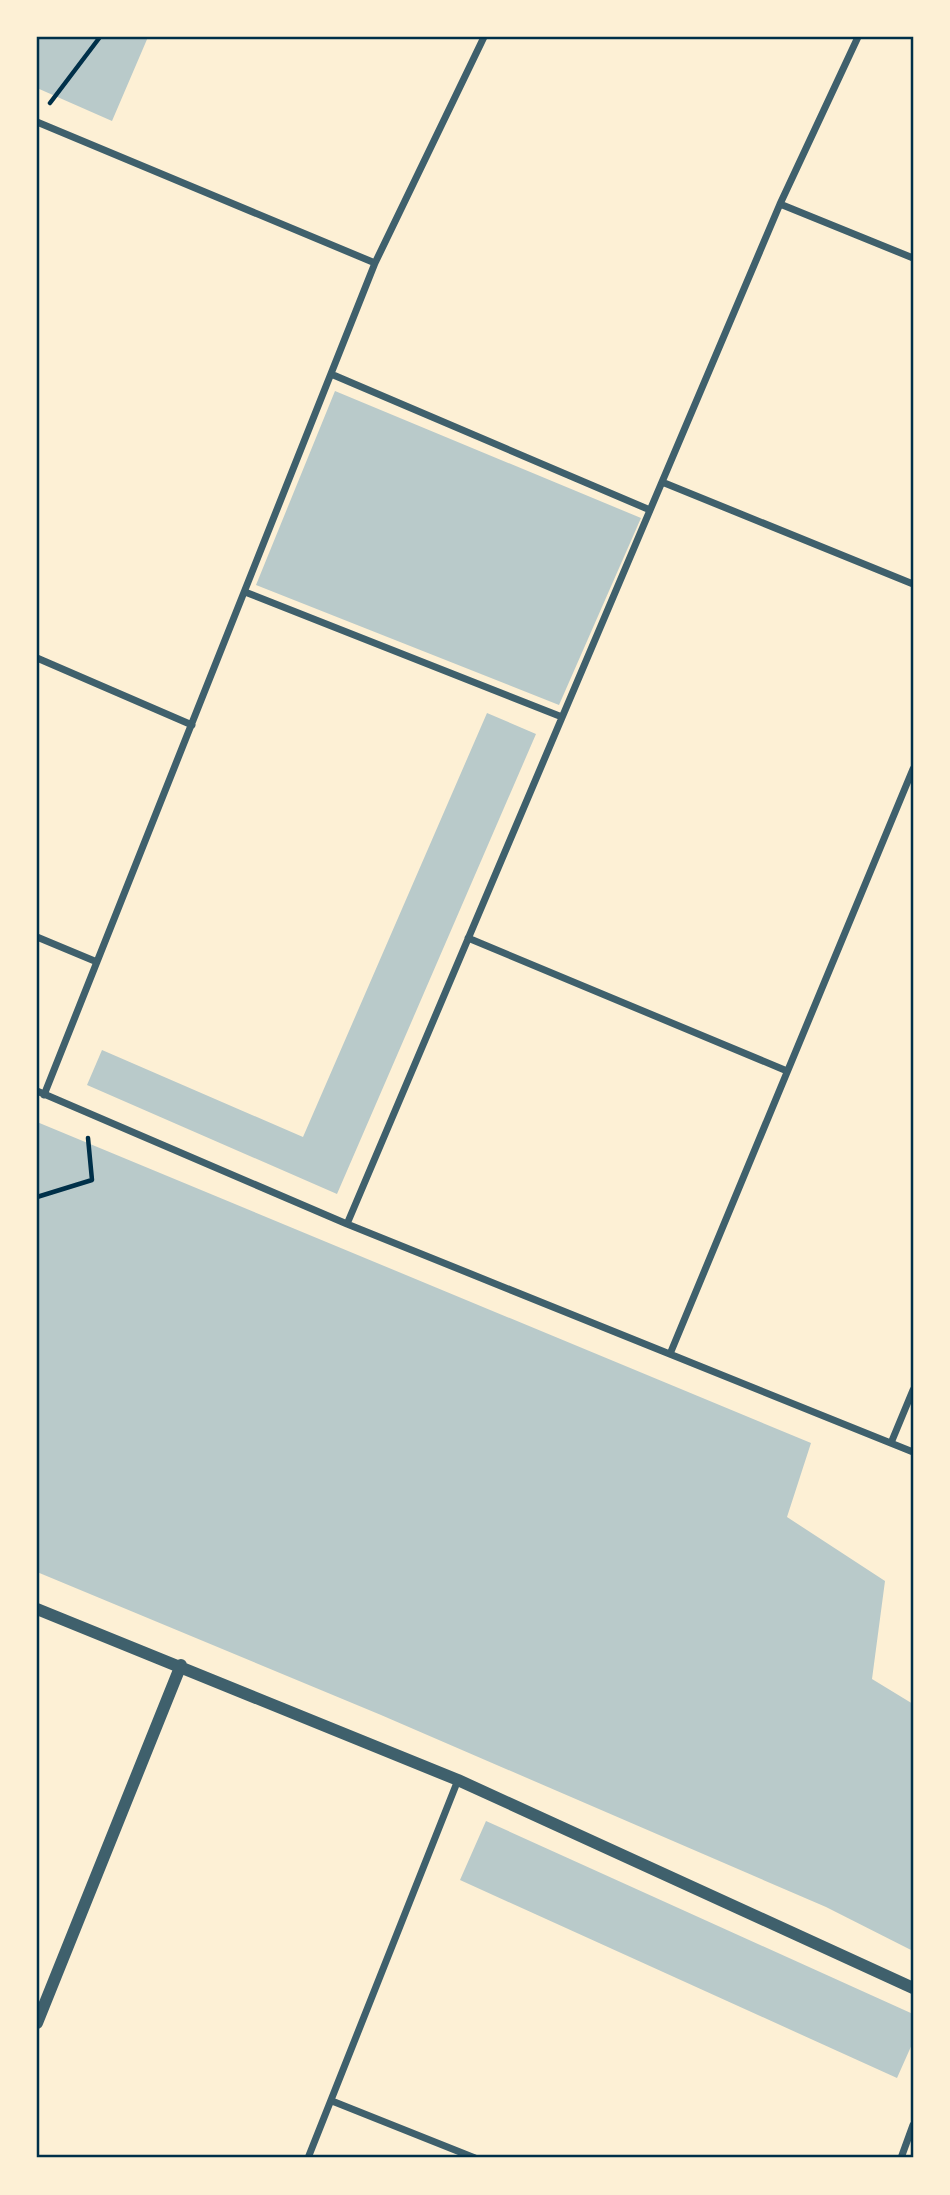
<svg xmlns="http://www.w3.org/2000/svg" width="950" height="2195" font-family="'Libre Baskerville',serif">
<style>
.green{fill:#b9caca}
.lines{fill:none;stroke-linecap:round;stroke-linejoin:round}
.path{stroke:#003049;stroke-width:4.5}
.minor{stroke:#3f606c;stroke-width:7}
.tertiary{stroke:#3f606c;stroke-width:12}
.neatline{fill:none;stroke:#003049;stroke-width:2.5}
</style>
<rect width="100%" height="100%" fill="#fdf0d5"/>
<path class="green" d="M37 37H148L112 121 37 88Z
M335 391 641 518 559 705 256 585Z
M487 713 536 734 337 1194 87 1085 102 1050 303 1137Z
M37 1122 811 1443 787 1517 885 1581 872 1679 913 1704V1951L826 1907 381 1715 37 1572Z
M486 1821 913 2014V2042L897 2078 460 1880Z"/>
<g class="lines">
<path class="path" d="M50 103 100 37
M37 1197 92 1180 88 1138"/>
<path class="minor" d="M37 122 375 263
M780 204 913 258
M331 374 650 510
M662 482 913 584
M245 592 562 717
M37 658 192 725
M37 937 97 962
M468 938 787 1071
M37 1091 347 1224 913 1452
M44 1095 375 263 484 37
M347 1224 780 204 858 37
M670 1354 913 769
M891 1443 913 1390
M332 2101 475 2158
M308 2158 458 1780
M901 2158 913 2125"/>
<path class="tertiary" d="M37 1609 458 1780 913 1988
M37 2023 181 1665"/>
</g>
<rect width="950" height="2195" fill="none" stroke="#fdf0d5" stroke-width="77"/>
<rect x="38" y="38" width="874" height="2118" class="neatline"/>
</svg>
